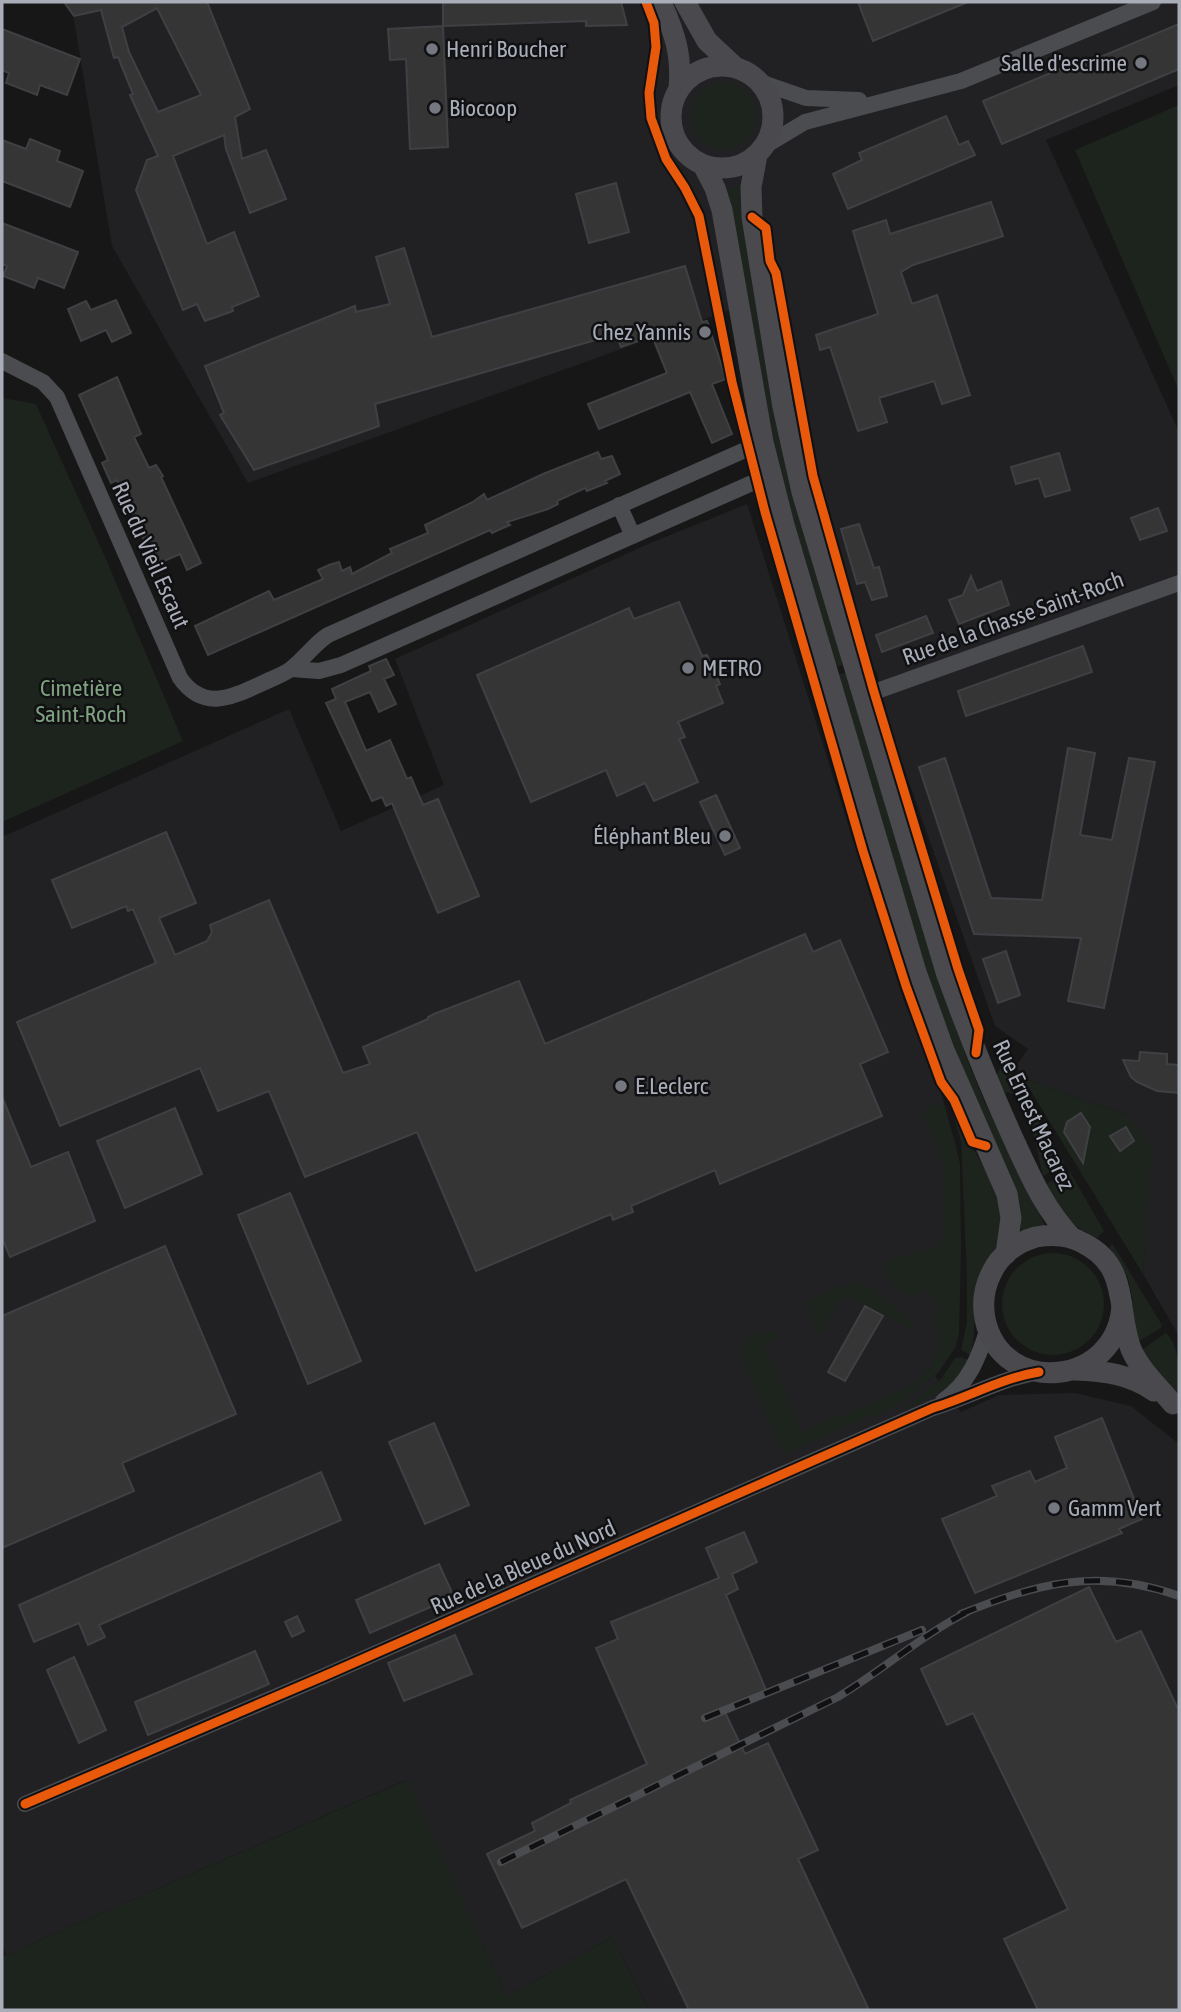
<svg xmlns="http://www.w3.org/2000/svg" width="1181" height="2012" font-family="'Asap Condensed',sans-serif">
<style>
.built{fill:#212123}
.green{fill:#1d241e}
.building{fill:#353536;stroke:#3f4043;stroke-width:2;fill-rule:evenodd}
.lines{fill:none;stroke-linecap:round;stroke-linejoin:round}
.minor{stroke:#4b4c50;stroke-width:16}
.secondary{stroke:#4a4a4e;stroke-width:21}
.rail-casing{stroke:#4b4c4f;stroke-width:8}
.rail{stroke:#111113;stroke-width:5;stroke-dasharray:16;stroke-linecap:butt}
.cycleway-casing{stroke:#111113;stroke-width:13}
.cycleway{stroke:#e8590c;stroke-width:9}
.poi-dot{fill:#757880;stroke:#111113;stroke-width:2.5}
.labels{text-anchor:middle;stroke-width:5;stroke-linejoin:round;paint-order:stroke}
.poi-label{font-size:23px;fill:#a8adb8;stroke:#111113;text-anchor:start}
.street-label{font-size:23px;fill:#a8adb8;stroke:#111113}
.park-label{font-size:23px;fill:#7fa381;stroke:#111113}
</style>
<rect width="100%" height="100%" fill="#171717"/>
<path class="built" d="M71 2H1179V85L1046 140 1179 432V1336L1143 1274 1151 1148 1126 1114 1023 1078 1016 1066 1028 1049 995 1026 893 737 877 674 871 663 820 478 780 292 248 483 112 246Z
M747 504 904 1001 940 1090 955 1142 960 1164 959 1332 955 1348 932 1372 961 1412 999 1395 1075 1393 1131 1406 1179 1444V2010H649L612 1937 507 1997 406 1780 6 1955 2 1943V837L289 709 341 831 444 785 395 659 648 544Z"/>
<path class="green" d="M691 116a33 33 0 1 1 66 0a33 33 0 1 1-66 0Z
M1179 105V391L1075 150Z
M742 187 843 665 835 668 779 475 735 224 727 188Z
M2 398 36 404 105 557 183 741 2 822Z
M846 672 935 966 967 1059 985 1103 1045 1226 1021 1231 1020 1206 1013 1182 962 1066 932 989 837 675Z
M1003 1064 1007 1066 1065 1164 1043 1176 1031 1124 1014 1094 1003 1092 995 1077Z
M1023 1078 1126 1114 1152 1148 1143 1274Z
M943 1101 960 1164 961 1250 959 1332 955 1348 938 1373 899 1404 787 1453 781 1449 739 1350C751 1335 757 1332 776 1332L779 1337 764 1344 802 1432 908 1387 922 1375 930 1367 939 1349 938 1331 932 1318 941 1307 924 1289 912 1299 890 1281 883 1271 888 1259 934 1248 939 1244 944 1235 942 1159 923 1111Z
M949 1101 954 1105 972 1147 990 1177 1002 1206V1236L974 1299V1334L971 1355 961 1350 967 1322V1276L961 1141Z
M1070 1172 1104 1231 1097 1238C1070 1227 1059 1209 1046 1184Z
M1112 1243 1162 1325 1161 1328 1137 1342 1132 1325 1133 1301 1128 1278 1109 1248Z
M1002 1304a51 51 0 1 1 102 0a51 51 0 1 1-102 0Z
M857 1282 872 1288 912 1323 915 1331 849 1297 838 1302 821 1332 817 1334 807 1302 845 1285Z
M1166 1333C1181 1348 1179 1374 1179 1395L1143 1361 1140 1351Z
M960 1357 969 1360 951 1387 905 1409 942 1378 955 1358Z
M407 1780 507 1997 612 1937 649 2010H2V1958L6 1955Z"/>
<path class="building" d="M64 2H207L250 109 235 117 242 159 266 150 286 199 250 213 226 149 224 135 173 156 207 244 234 232 259 296 232 307 233 311 205 321 197 304 183 310 136 190 147 160 158 156 130 95 133 94 118 57 114 58 101 10 74 16ZM157 8 201 95 158 112 129 52 122 27Z
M443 2H621L627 25 586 26V21L443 26Z
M858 2H968L873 41Z
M1179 24V69L1002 144 983 101 1077 62 1079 66Z
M443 26 448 147 410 149 406 59 390 60 388 29Z
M2 29 80 59 67 95 40 85 37 95 6 83 9 73 2 70Z
M946 116 959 145 968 141 975 155 848 209 833 174 862 160 859 153Z
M30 139 60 151 57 161 83 171 70 207 2 181V140L26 149Z
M616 183 629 232 589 243 576 194Z
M991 202 1003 236 913 265 901 272 912 304 937 295 970 395 942 404 934 381 879 398 887 422 858 431 830 347 820 350 816 335 878 314 853 231 886 220 890 234Z
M2 223 78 252 64 288 38 278 34 288 3 276 7 266 2 264Z
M404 248 432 337 685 266 702 322 707 321 726 379 712 384 732 434 712 443 690 392 599 429 588 404 667 373 652 336 621 347 616 334 375 404 379 426 254 470 220 415 224 413 205 366 355 306 356 312 390 304 376 257Z
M116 300 131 333 112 342 106 330 81 341 68 309 86 301 91 310Z
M117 377 141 434 134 437 149 468 156 465 163 476 161 477 201 563 187 570 180 554 155 565 117 480 111 483 102 463 108 460 79 395Z
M598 452 601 459 612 456 620 474 605 481 607 483 587 491 585 488 557 501 558 504 548 509 507 522 510 525 492 533 490 530 208 655 195 626 269 591 274 600 323 579 318 570 329 565 339 562 342 571 350 567 352 574 392 553 390 549 428 533 425 525 473 502 484 494 487 500 543 474Z
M1059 453 1070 490 1045 497 1039 478 1016 484 1011 467Z
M1158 508 1167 531 1140 540 1131 518Z
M859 524 874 568 879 567 887 596 872 600 865 582 857 584 841 529Z
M971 576 977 591 1001 581 1009 605 959 624 949 600 963 595Z
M679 602 702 656 707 655 720 684 716 686 723 703 678 722 685 737 679 739 698 782 654 801 645 783 617 796 606 770 531 802 477 675 629 608 634 619Z
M926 616 933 633 882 652 876 635Z
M1083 646 1092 672 966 716 958 691Z
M386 659 394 675 384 679 396 704 379 712 370 692 345 702 366 751 390 740 407 779 411 777 423 805 438 799 479 896 438 913 392 803 386 806 382 797 372 801 326 703 336 699 332 689 371 671 369 666Z
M1068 748 1095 753 1080 835 1112 840 1129 758 1155 762 1104 1008 1068 1001 1081 938 974 934 919 767 945 758 991 898 1042 900Z
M716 795 740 848 725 855 700 802Z
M166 832 196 903 159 918 175 955 207 941 212 932 210 925 269 900 343 1073 370 1064 363 1047 428 1019V1017L434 1014 519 981 545 1044 805 934 813 952 840 940 888 1052 860 1064 882 1116 720 1184 715 1170 631 1206 633 1212 613 1220 611 1214 476 1271 417 1132 305 1177 269 1091 218 1111 200 1068 60 1126 17 1022 156 963 133 909 128 911 126 906 72 928 52 880Z
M1006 951 1020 995 998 1003 983 959Z
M1140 1052 1167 1054V1064L1179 1065V1093L1157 1091 1137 1082 1131 1077 1123 1060 1139 1061Z
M2 1097 31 1167 68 1152 95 1221 10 1257 2 1238Z
M175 1108 202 1174 125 1208 97 1141Z
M1081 1113 1090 1127 1083 1163 1064 1132 1067 1122Z
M1126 1127 1134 1141 1120 1151 1110 1136Z
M290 1193 361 1361 308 1384 238 1215Z
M165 1246 236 1414 122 1463 134 1491 2 1548V1316Z
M865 1306 883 1316 845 1381 828 1372Z
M1102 1418 1142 1519 1119 1529 1122 1533 975 1593 942 1519 997 1496 992 1486 1030 1471 1035 1482 1067 1468 1055 1437Z
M434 1423 469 1505 425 1524 389 1442Z
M321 1472 341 1520 99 1625 105 1637 88 1645 79 1623 34 1642 19 1605Z
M744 1532 757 1562 732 1574 738 1589 726 1595 766 1690 723 1708 745 1754 768 1743 818 1850 798 1859 869 2010H689L626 1879 522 1928 487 1854 535 1831 532 1823 571 1803 570 1800 647 1764 596 1648 618 1639 611 1622 719 1578 706 1548Z
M439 1564 454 1597 370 1633 356 1600Z
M1089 1587 1116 1642 1141 1631 1179 1711V2010H1038L1004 1939 1068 1909 973 1713 947 1725 921 1669Z
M297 1616 304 1631 292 1637 285 1622Z
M455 1635 472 1674 404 1701 388 1663Z
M255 1651 269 1684 148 1735 135 1702Z
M74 1657 106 1730 79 1743 47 1670Z"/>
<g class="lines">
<path class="minor" d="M760 82 806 98 859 100
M765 146 805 122 961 81 1153 2
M2 361 43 382 57 397 180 678C204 712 232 697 263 683 272 678 284 675 292 668 305 658 314 644 328 635L763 442
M619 505 633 536
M291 669 319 671 341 665 770 475
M863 696 1179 583
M943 1401C969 1383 979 1357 988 1328
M25 1804 324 1676 933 1408C969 1397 1002 1378 1039 1372"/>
<path class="secondary" d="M661 2C675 34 682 54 679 89
M685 2 707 41 735 67
M671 117a51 51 0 1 1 102 0a51 51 0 1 1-102 0Z
M757 155 751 187 752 217 783 407 802 492 947 975C967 1030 988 1083 1012 1136 1029 1173 1044 1209 1072 1238
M703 165 715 188 722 210 763 442 784 525 916 972 944 1050 1007 1194 1011 1218 1006 1254
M1122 1304C1119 1386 1002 1399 985 1319 982 1303 984 1287 992 1272 1000 1255 1017 1242 1036 1237 1052 1234 1069 1235 1083 1243 1130 1266 1116 1309 1131 1349 1140 1370 1159 1387 1173 1404
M1075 1370C1105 1371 1129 1374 1154 1391"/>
<defs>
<path id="rail" d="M961 1614C1038 1583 1098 1567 1179 1596
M705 1718 922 1630
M501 1862 838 1697C883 1670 922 1635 969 1611"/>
</defs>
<use href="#rail" class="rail-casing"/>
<use href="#rail" class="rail"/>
<defs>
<path id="cycleway" d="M646 2 654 23 656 47 649 93 651 118 666 159 685 188 699 216 732 382 765 512 863 851 906 986 941 1082 954 1100 972 1142 986 1146
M752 217 766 228 770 261 776 273 813 476 874 692 958 969 979 1030 976 1053
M25 1804 324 1676 933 1408C969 1397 1002 1378 1039 1372"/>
</defs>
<use href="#cycleway" class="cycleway-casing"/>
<use href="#cycleway" class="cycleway"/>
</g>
<g class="poi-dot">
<circle cx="432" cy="49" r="7"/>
<circle cx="1141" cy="63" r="7"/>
<circle cx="435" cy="108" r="7"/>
<circle cx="705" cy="332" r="7"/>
<circle cx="688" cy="668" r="7"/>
<circle cx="725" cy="836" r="7"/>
<circle cx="621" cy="1086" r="7"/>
<circle cx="1054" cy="1508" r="7"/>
</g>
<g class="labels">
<g class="poi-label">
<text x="446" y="57">Henri Boucher</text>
<text x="1127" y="71" text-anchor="end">Salle d'escrime</text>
<text x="449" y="116">Biocoop</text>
<text x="691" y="340" text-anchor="end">Chez Yannis</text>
<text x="702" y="676">METRO</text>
<text x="711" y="844" text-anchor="end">Éléphant Bleu</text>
<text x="635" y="1094">E.Leclerc</text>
<text x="1068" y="1516">Gamm Vert</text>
</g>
<g class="street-label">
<text transform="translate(151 555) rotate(66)" y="8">Rue du Vieil Escaut</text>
<text transform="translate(1013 618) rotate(-20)" y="8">Rue de la Chasse Saint-Roch</text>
<text transform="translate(1034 1115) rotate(65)" y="8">Rue Ernest Macarez</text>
<text transform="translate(523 1567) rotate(-24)" y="8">Rue de la Bleue du Nord</text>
</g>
<g class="park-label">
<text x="81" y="696">Cimetière<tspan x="81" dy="26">Saint-Roch</tspan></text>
</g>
</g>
<rect width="1181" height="2012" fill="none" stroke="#a8adb8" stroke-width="7"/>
</svg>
